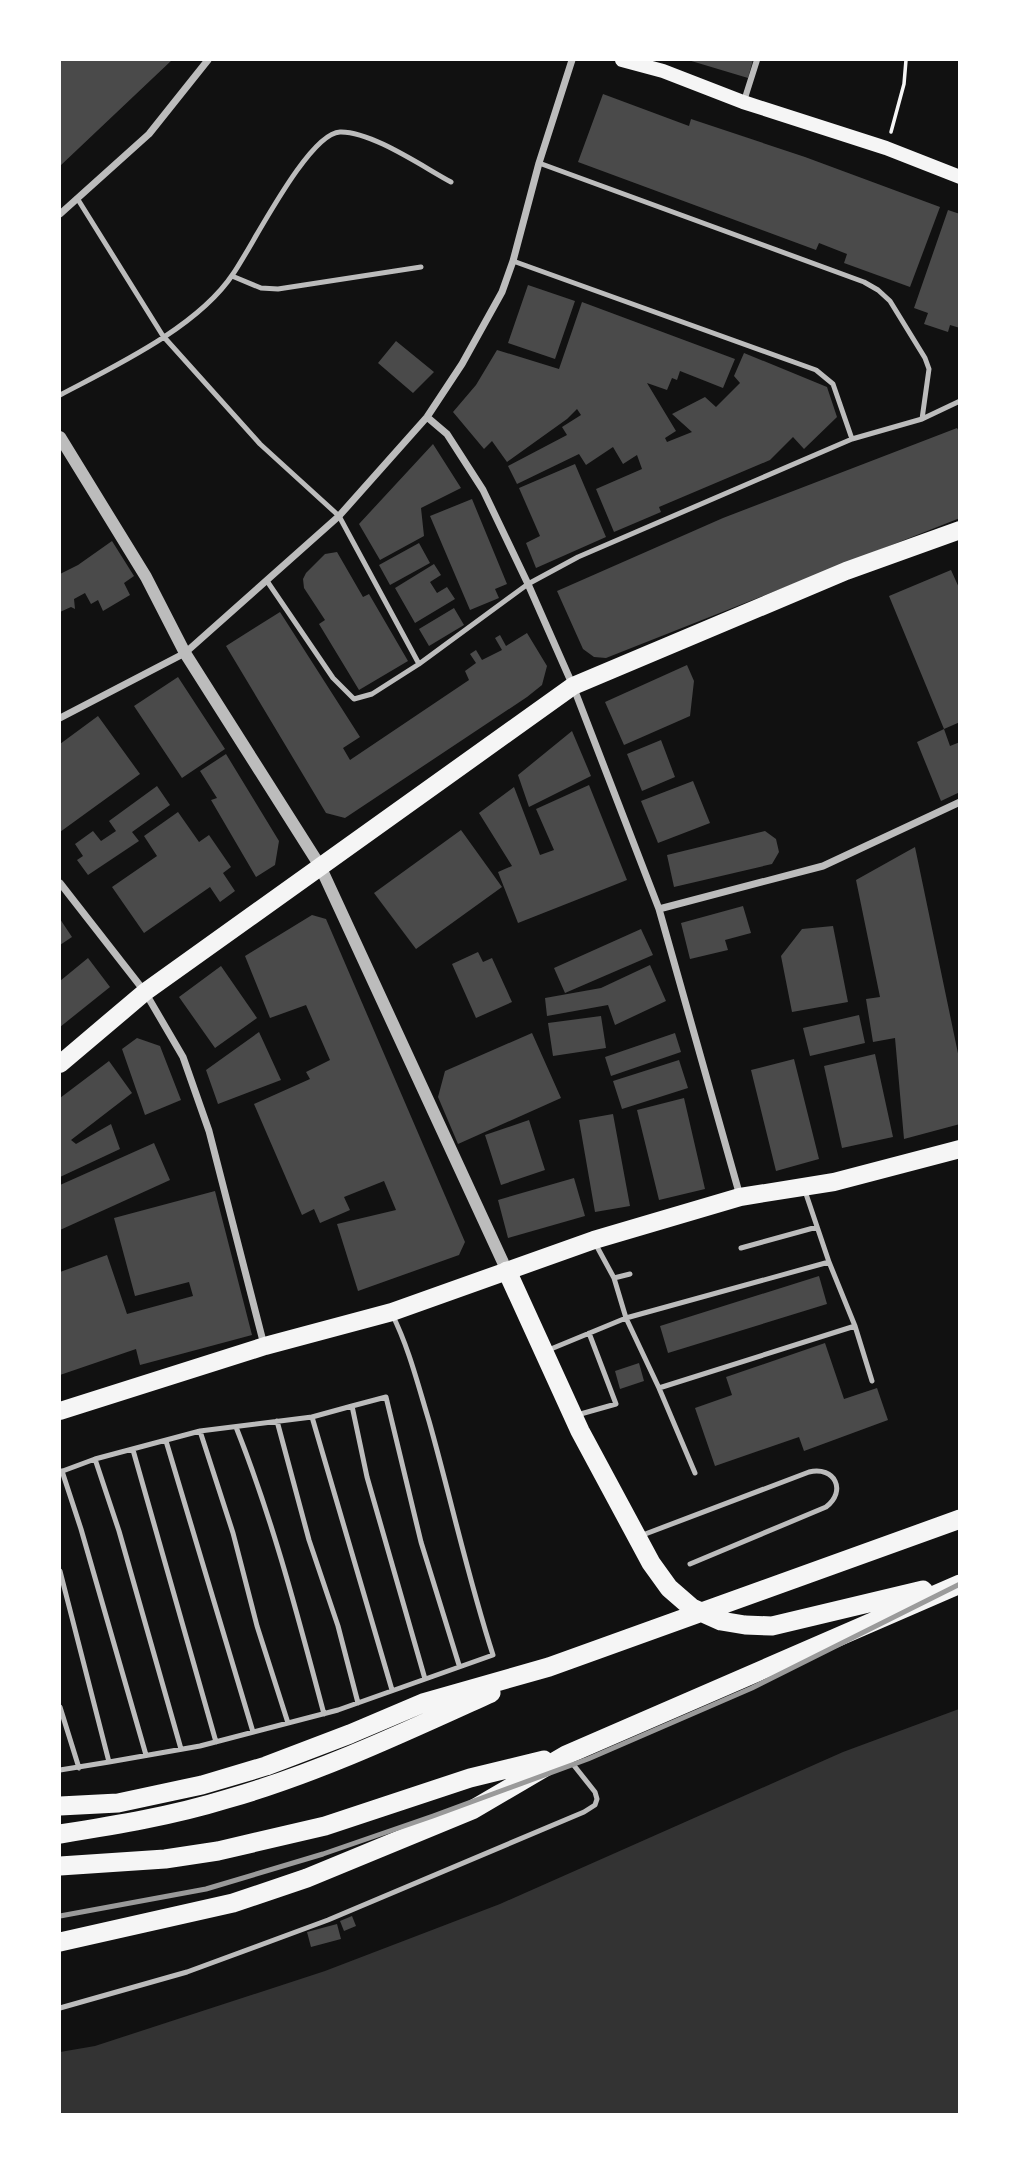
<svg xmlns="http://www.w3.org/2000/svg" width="1019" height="2174" font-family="Signika,sans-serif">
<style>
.water{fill:#333}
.building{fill:#4a4a4a}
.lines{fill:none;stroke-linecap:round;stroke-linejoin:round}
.path{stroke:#f5f5f5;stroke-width:3.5}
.service{stroke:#bcbcbc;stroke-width:5}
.pedestrian{stroke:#bcbcbc;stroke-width:6}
.minor{stroke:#bcbcbc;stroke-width:7}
.tertiary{stroke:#bcbcbc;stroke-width:12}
.secondary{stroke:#f5f5f5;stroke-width:14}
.primary{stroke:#f5f5f5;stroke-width:18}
.motorway{stroke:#f5f5f5;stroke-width:19}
.rail{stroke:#9a9a9a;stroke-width:5}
</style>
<rect width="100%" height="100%" fill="#111"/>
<path class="water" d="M959 1709V2114H60V2052L95 2046 325 1971 500 1904 843 1752Z"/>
<path class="building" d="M60 60H172L60 166Z
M688 60H753L748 78Z
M603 94 689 126 691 119 805 157 940 207 910 287 844 263 847 254 819 243 816 250 578 162Z
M948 210 960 214V328L950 325 948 332 924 324 928 313 914 308Z
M528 285 575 301 555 359 508 343Z
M582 302 735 359 723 388 680 371 677 380 672 378 667 390 647 383 676 431 665 438 667 442 692 432 672 414 705 397 716 407 740 383 734 376 744 353 827 387 837 417 804 449 793 437 770 460 659 507 661 512 614 532 596 489 642 469 637 455 623 464 613 447 586 465 579 454 517 484 508 466 567 435 562 427 581 415 577 409 567 419 507 462 492 441 484 449 453 412 476 385 497 350 559 369Z
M396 341 434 372 413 393 378 363Z
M957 428 960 433V518L606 658 594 657 583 649 557 591 723 518Z
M433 444 461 488 421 508 424 536 380 560 359 524Z
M575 464 606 537 536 568 526 543 540 536 519 488Z
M472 499 507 584 495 589 499 598 470 610 430 516Z
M112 541 134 576 124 583 130 595 103 611 98 600 91 604 85 593 74 599 75 609 71 607 60 612V574L78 565Z
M419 543 430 563 390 585 379 565Z
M337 552 363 597 369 594 408 661 359 690 319 624 325 620 304 588 303 579 306 573 325 554Z
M434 564 441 575 430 582 437 593 447 587 455 599 415 623 395 588Z
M951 570 960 590V722L944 729 889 596Z
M454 608 464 625 429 646 419 629Z
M280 612 360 737 343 748 350 760 469 680 465 671 476 663 470 654 476 650 482 660 502 650 495 638 500 635 506 646 527 633 547 666 542 685 527 697 345 818 326 813 226 646Z
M687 665 694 681 690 716 624 745 605 702Z
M178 677 225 749 182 778 134 706Z
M98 716 140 774 60 832V744Z
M944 729 950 746 960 742V792L941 801 917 742Z
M572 731 591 776 529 807 518 775Z
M661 740 675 777 642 791 627 754Z
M226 754 279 841 275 865 256 877 211 800 217 798 200 771Z
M693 781 710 823 658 843 641 801Z
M589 785 627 880 518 923 498 872 512 866 479 813 514 787 540 855 554 850 536 809Z
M157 786 170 805 132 832 139 841 88 875 77 860 83 856 75 844 93 831 101 841 116 831 109 821Z
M178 812 199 842 209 835 231 867 223 873 235 891 220 902 210 887 144 933 112 887 157 856 144 836Z
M461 830 502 887 416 949 374 893Z
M765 831 776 839 779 852 772 864 674 887 667 855Z
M915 847 960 1063V1124L904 1139 895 1038 873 1042 866 999 880 997 856 880Z
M743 906 751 933 725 940 728 950 690 959 681 923Z
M312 915 326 919 465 1242 459 1255 358 1291 337 1224 396 1210 384 1181 344 1197 350 1210 320 1223 314 1209 302 1215 254 1104 310 1079 306 1072 330 1060 306 1005 270 1018 245 956Z
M60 919 72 937 60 945Z
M833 926 848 1002 792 1012 781 956 802 929Z
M641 929 653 955 565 993 554 968Z
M478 952 483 962 492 958 512 1002 476 1018 452 964Z
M88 958 110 987 60 1027V981Z
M650 965 666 1001 615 1025 608 1005 547 1016 545 998 601 988Z
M221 966 257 1018 215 1048 179 997Z
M859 1015 865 1043 810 1056 803 1028Z
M601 1016 606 1048 553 1056 548 1023Z
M259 1032 281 1080 218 1104 206 1070Z
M532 1033 561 1098 458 1144 438 1097 445 1071Z
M675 1033 681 1052 611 1076 605 1057Z
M137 1038 160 1046 181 1100 145 1115 122 1049Z
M875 1054 893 1137 842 1148 824 1066Z
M794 1059 819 1159 776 1171 751 1070Z
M679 1060 688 1088 622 1109 613 1081Z
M109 1061 132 1093 71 1140 76 1144 111 1124 120 1149 60 1177V1098Z
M684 1098 705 1189 659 1200 637 1110Z
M613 1114 630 1206 595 1212 579 1120Z
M529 1120 545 1170 501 1185 485 1135Z
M154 1143 170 1180 60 1230V1185Z
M574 1178 585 1216 508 1238 498 1200Z
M215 1191 252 1335 140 1365 136 1349 60 1375V1272L107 1255 127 1314 193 1296 189 1282 135 1296 114 1218Z
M819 1276 827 1304 668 1353 660 1326Z
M825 1343 844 1399 877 1388 888 1420 804 1451 799 1437 715 1466 695 1408 732 1395 726 1377Z
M639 1363 644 1381 620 1389 615 1371Z
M352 1916 356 1926 344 1931 340 1921Z
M337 1924 341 1939 311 1947 307 1932Z"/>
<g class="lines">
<path class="path" d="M891 132 904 84 906 60"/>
<path class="service" d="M539 163 864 282 878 290 890 301 925 358 929 369 922 419
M77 198 163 336 260 444 339 516 419 664 528 584 578 557 852 439 922 419 960 401
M513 261 816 370 833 384 852 439
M232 276 261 288 278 289 421 267
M60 395C115 366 198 327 233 274 252 247 308 133 340 132 371 131 423 167 451 182
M267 581 333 678 354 699 372 694 419 664
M595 1243 614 1278 626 1318 829 1262 805 1191
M741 1248 817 1227
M614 1278 630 1274
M855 1326 872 1381
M546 1351 626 1318 659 1388 695 1473
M659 1388 855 1326 829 1262
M352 1406 386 1397 421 1542 459 1665
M577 1415 616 1404 589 1333
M312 1417 392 1690
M277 1421 309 1540 338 1626 358 1703
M236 1427C273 1520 298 1617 324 1714
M200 1431 233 1533 257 1626 288 1723
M166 1441 253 1732
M133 1450 216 1742
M95 1459 119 1531 181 1749
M62 1471 81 1529 146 1755
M60 1472 95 1459 200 1431 312 1417 352 1406 367 1477 425 1679
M640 1536 809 1472C835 1466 847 1491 826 1507L690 1564
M60 1571 109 1762 200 1746 338 1710 493 1655C468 1578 451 1499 429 1421 418 1385 409 1348 392 1314
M60 1707 79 1768
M60 1770 109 1762
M60 2008 187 1972 328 1920 584 1812 595 1805 597 1799 595 1792 568 1758"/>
<path class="pedestrian" d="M744 101 757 60"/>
<path class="minor" d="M60 214 149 134 208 60
M427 417 447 434 483 490 528 584 573 686 659 909 740 1196
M60 718 185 653 339 516 427 417 462 364 502 292 513 261 539 163 572 60
M60 883 145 992 183 1057 209 1131 264 1345
M659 909 823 866 960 802"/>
<path class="tertiary" d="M60 437 146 577 185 653 320 866 507 1271"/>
<path class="secondary" d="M622 60 663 71 743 102 886 148 960 177"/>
<path class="primary" d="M60 1064 145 992 573 686 846 571 960 530
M60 1411 265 1346 392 1312 594 1240 740 1197 834 1182 960 1149"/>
<path class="motorway" d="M507 1271 580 1431 651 1563 669 1588 692 1608 721 1621 745 1625 772 1626 923 1590
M60 1806 118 1803 202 1785 266 1766 350 1734 423 1703 549 1667 960 1519
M60 1834C116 1825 172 1816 227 1799 318 1773 405 1732 491 1693
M60 1866 165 1859 218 1851 325 1826 470 1778 544 1760
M60 1942 233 1903 307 1878 472 1810 566 1755 960 1584"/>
<path class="rail" d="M60 1916 206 1889 323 1854 433 1816 588 1759 752 1688 960 1584"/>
</g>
<rect width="1019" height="2174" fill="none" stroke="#ffffff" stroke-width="122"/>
</svg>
